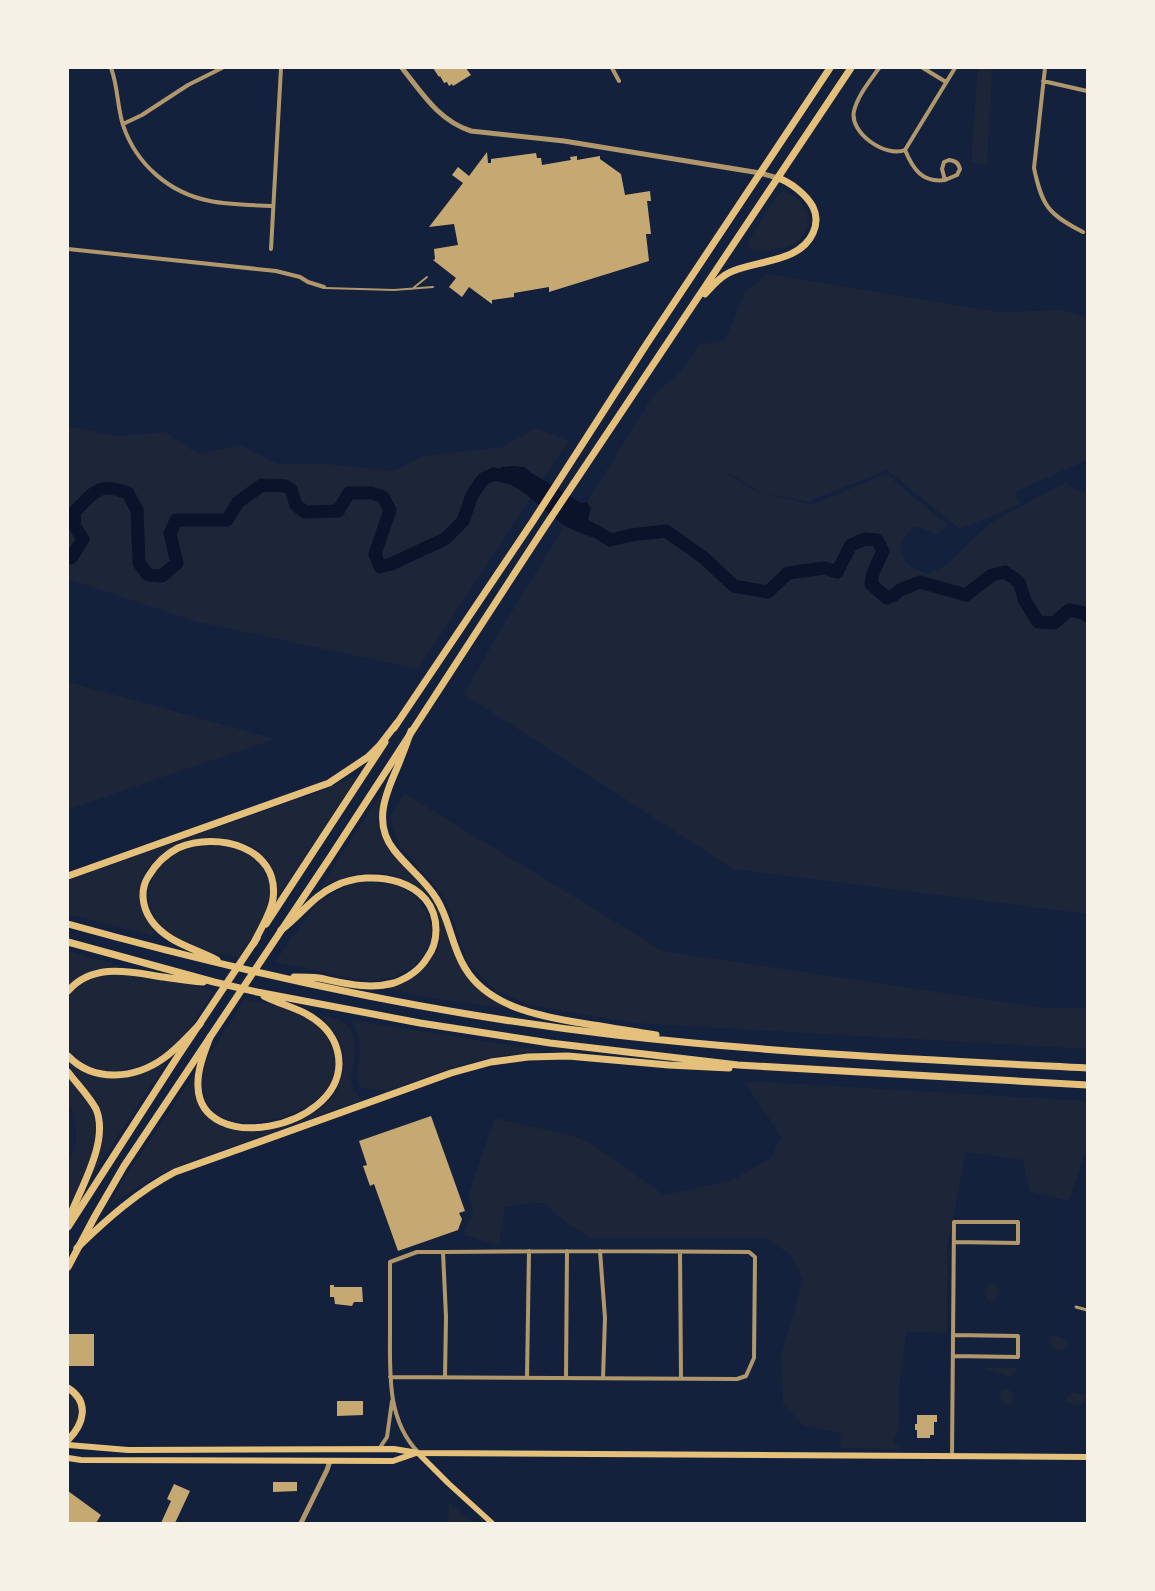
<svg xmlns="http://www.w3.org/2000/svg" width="1155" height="1591" font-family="Overpass,sans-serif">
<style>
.green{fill:#1d2539}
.water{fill:#0b132b}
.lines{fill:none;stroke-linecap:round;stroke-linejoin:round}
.river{stroke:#0b132b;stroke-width:13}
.building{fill:#c6a872}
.service{stroke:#b1986c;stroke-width:2}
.pedestrian{stroke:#b1986c;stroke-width:3}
.minor{stroke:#b1986c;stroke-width:4}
.tertiary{stroke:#b1986c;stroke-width:5}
.secondary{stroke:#e5c07b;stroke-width:5.5}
.primary{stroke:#e5c07b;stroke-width:6}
.trunk{stroke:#e5c07b;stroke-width:7}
.motorway{stroke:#e5c07b;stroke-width:7}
</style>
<rect width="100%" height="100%" fill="#14213d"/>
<path class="green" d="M978 68H992L987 166 971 162Z
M785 191C806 199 816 225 798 241 792 247 782 248 774 249 767 251 759 253 752 250L749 246V240L779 194Z
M767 274 999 312 1062 310 1087 318V460L1015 492 1020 504 960 529 887 470 806 502 759 491 718 467 751 489 811 505 886 474 948 525 937 534 914 526 900 543C904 566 907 566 928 574L946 565 990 523 1065 483 1087 494V914L733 869 464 694 495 639 565 525 579 532 613 537 588 519 591 508 587 502 654 394 680 373 699 345 725 340 745 292Z
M68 426 117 436 165 432 198 454 240 445 278 464H328L394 471 423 456 503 447 536 428 568 441 418 669 198 622 68 579Z
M68 682 275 739 68 809Z
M356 775 357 776 344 798 277 898C274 886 277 874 270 863 241 820 154 834 141 884 139 891 138 899 140 905 142 916 149 923 155 932L153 936 68 914V880L324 790Z
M382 792 378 820 380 833 386 845 432 897 438 908 457 961 465 974 482 992 505 1008 442 1000 387 989V987C483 964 436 849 345 877 336 879 328 884 320 888Z
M404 793 663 951 1044 1008H1087V1049L633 1023 531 1005 495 990 468 963 446 899 398 844 390 817Z
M216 846C225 848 235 848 244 852 264 861 276 884 269 906 263 924 249 941 238 957 218 954 185 947 169 933 136 907 145 867 183 851 193 847 205 846 216 846Z
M375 882 400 886 417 898 429 916 431 936 426 952 414 966 395 977 373 981 344 977 275 962 316 904 353 883Z
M68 951 124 967V968C103 967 84 970 68 986Z
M116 975C141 975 191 980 213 992 205 1004 198 1016 190 1028 170 1054 137 1075 103 1070 89 1068 76 1062 68 1049V997C80 980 97 976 116 975Z
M245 999C278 1006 327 1014 334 1055 342 1099 291 1120 254 1122 245 1123 237 1123 227 1120 203 1111 198 1084 205 1062Z
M321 1015C356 1021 358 1036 353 1069 352 1075 350 1081 352 1087 354 1092 359 1096 362 1100L181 1165 161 1174 110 1204 123 1181 195 1073C197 1085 193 1096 200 1108 225 1149 301 1130 329 1101 341 1089 346 1068 343 1050 339 1033 327 1027 321 1015Z
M352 1020 538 1050V1052C520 1053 503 1055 486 1059 452 1066 420 1080 387 1091 378 1089 369 1090 360 1088 354 1074 360 1062 360 1047 360 1037 354 1029 352 1020Z
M68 1060C87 1077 113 1083 138 1075 147 1072 157 1066 166 1063L91 1177 90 1176C115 1122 102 1109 68 1065Z
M68 1077C77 1089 89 1101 94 1115 103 1143 81 1183 68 1208V1165L75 1147 76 1130 74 1115 68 1100Z
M748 1081 1087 1101V1147L1069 1201 1029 1191 1023 1160 966 1152 947 1249V1333L906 1332 899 1389V1428L893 1440 900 1449 840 1448 843 1434 803 1425 783 1404 781 1354 803 1280 791 1255 765 1238H591L569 1225 544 1203H530L505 1207 499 1245 463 1235 473 1213 468 1195 495 1118 573 1136 590 1143 664 1195 733 1180 771 1158 781 1136 747 1086Z
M994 1283 999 1290 995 1302 991 1303 985 1295 987 1285Z
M1052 1335 1066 1339 1068 1346 1062 1350 1052 1348 1049 1337Z
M986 1368H1016V1373L1011 1377 986 1370Z
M1007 1388 1014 1395 1011 1405C1006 1407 1003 1402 1000 1399L1002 1391Z
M68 1391C81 1404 81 1412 74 1428L72 1427 68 1431Z
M1072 1392 1085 1395 1086 1401 1080 1406 1064 1402Z
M449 1502 473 1523H448Z"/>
<path class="water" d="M513 466 524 467 530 472 581 503 587 502 591 508 588 519 613 537 607 542C593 537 577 533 564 525 540 509 525 487 496 479L493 472 502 467Z"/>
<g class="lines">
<path class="river" d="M596 531 610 540 631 535 666 531 704 558 734 586 768 592 788 573 824 568 837 572 851 545 865 539 877 540 883 551 873 573 871 584 887 598 894 595 900 590 920 582 966 595 992 575 1005 572 1019 582 1025 601 1038 622 1054 623 1069 610 1085 613 1087 616
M68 556 71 558 83 539 74 525 75 511C96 491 98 482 128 493L137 510 139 563 148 575 162 576 177 563 170 534 176 520H227L238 502 262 485 285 486 291 489 296 505 305 512 338 511 349 493H372L383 497 390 510 375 554 380 567 391 564 445 539 463 521 472 495 483 479 494 474 511 478"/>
</g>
<path class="building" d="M433 68H466L471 75 453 86 452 84 449 86 447 82 444 83 440 76 439 77Z
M487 152 488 163H491V159L536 153 537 158H541L542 165 571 160 570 157 577 156V160L600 156V159L621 174 625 195 650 191 651 201H647L651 234H646L649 261 549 292V287L514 293V297L492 300V304L469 287 462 297 449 287 456 278 433 260 435 259 434 249 458 245 454 224 429 227 463 183 452 175 458 167 469 176Z
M431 1116 465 1211 459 1213 462 1219 458 1230 398 1251 374 1184 370 1186 363 1166 367 1165 359 1141Z
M330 1285H334V1287H362L363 1302H354L352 1306 335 1304 334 1297H330Z
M68 1334H94V1366H68Z
M337 1401H363V1415L337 1416Z
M917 1415H937V1422H934V1435H930V1438H917V1430H915V1424H917Z
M273 1482H297V1491L273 1492Z
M174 1484 190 1491 175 1523H161L171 1501 167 1499Z
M68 1491 101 1515 96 1523H68Z"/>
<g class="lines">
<path class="service" d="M325 288 394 290 433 287
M412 289 427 277"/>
<path class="pedestrian" d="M1076 1307 1087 1310"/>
<path class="minor" d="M111 68C118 86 117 106 123 125 136 164 169 193 210 201 230 205 253 205 273 206
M612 68 619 81
M879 68C870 81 858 95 854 111 849 133 886 158 905 150L955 68
M923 68 946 82
M1045 68 1034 168C1042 206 1048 214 1083 232
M1043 81 1087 91
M123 124 142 115 188 85 222 68
M905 150C913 169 922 183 945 180
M949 160C955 161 958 162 960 169L957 175 945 180 942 169 944 162Z
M68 249 276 271 300 277 308 282 324 287
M271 249 281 68
M600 1251 605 1318 603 1378
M443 1252 446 1317 445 1377
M680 1252 681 1379
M953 1356 1018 1357V1336L953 1335
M390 1377 737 1379 746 1376 754 1358 755 1257 749 1252 600 1251 443 1252H417L390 1262C390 1286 390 1310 390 1333 390 1374 387 1420 418 1452
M527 1378 529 1251
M566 1378 567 1251
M379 1449 387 1437 392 1401
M952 1456C953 1378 954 1300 954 1222H1018V1243L954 1242"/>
<path class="tertiary" d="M402 68C422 93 439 121 471 131L564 141 760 173 778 178
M301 1523 327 1470 330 1461"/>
<path class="secondary" d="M418 1453 448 1483 492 1523"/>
<path class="primary" d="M68 1445 128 1450 394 1449 418 1453 1087 1457
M68 1458 81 1460 393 1461 416 1453"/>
<path class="trunk" d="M705 294C713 285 722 275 733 271 759 260 800 262 813 233 817 224 817 215 813 207 806 194 790 182 778 178
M394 728 533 521 646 345 830 68
M266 924 385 742
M68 1227 178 1056 257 938
M68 1267 95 1216 124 1166 331 856 544 528 851 68
M68 1388C90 1402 84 1424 68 1440"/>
<path class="motorway" d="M411 731C407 743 402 756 397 768 385 795 373 824 394 850 407 867 425 880 436 898 450 919 451 946 465 968 490 1010 549 1018 593 1025 614 1028 635 1032 656 1035
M68 876 329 783 368 757 380 745 397 723
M68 924C248 974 431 1014 616 1035 773 1053 930 1060 1087 1068
M281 930C300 916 313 896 335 886 371 868 436 879 436 930 436 940 433 950 427 958 419 971 408 978 394 983 368 990 344 983 319 978 311 977 302 977 294 977
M68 942 214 982 257 992 420 1023 550 1043 738 1065 1087 1085
M217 960C194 948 166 942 151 920 142 907 140 890 148 877 155 865 166 854 178 848 217 831 280 847 273 899 271 914 260 929 254 943
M68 991C93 962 131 972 163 977 177 979 190 981 203 982
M210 1037C204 1053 197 1070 198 1087 201 1156 338 1130 339 1064 339 1050 333 1036 323 1026 305 1009 286 1007 264 996
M68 1056C94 1083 135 1079 164 1058 177 1049 188 1036 200 1024
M68 1072C77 1084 89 1096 96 1109 110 1142 79 1190 68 1221
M77 1248C107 1219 137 1192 175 1172L451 1073 491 1062 528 1057 568 1056 669 1065 729 1068"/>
</g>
<rect width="1155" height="1591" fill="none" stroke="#f6f1e7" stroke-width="138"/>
</svg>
